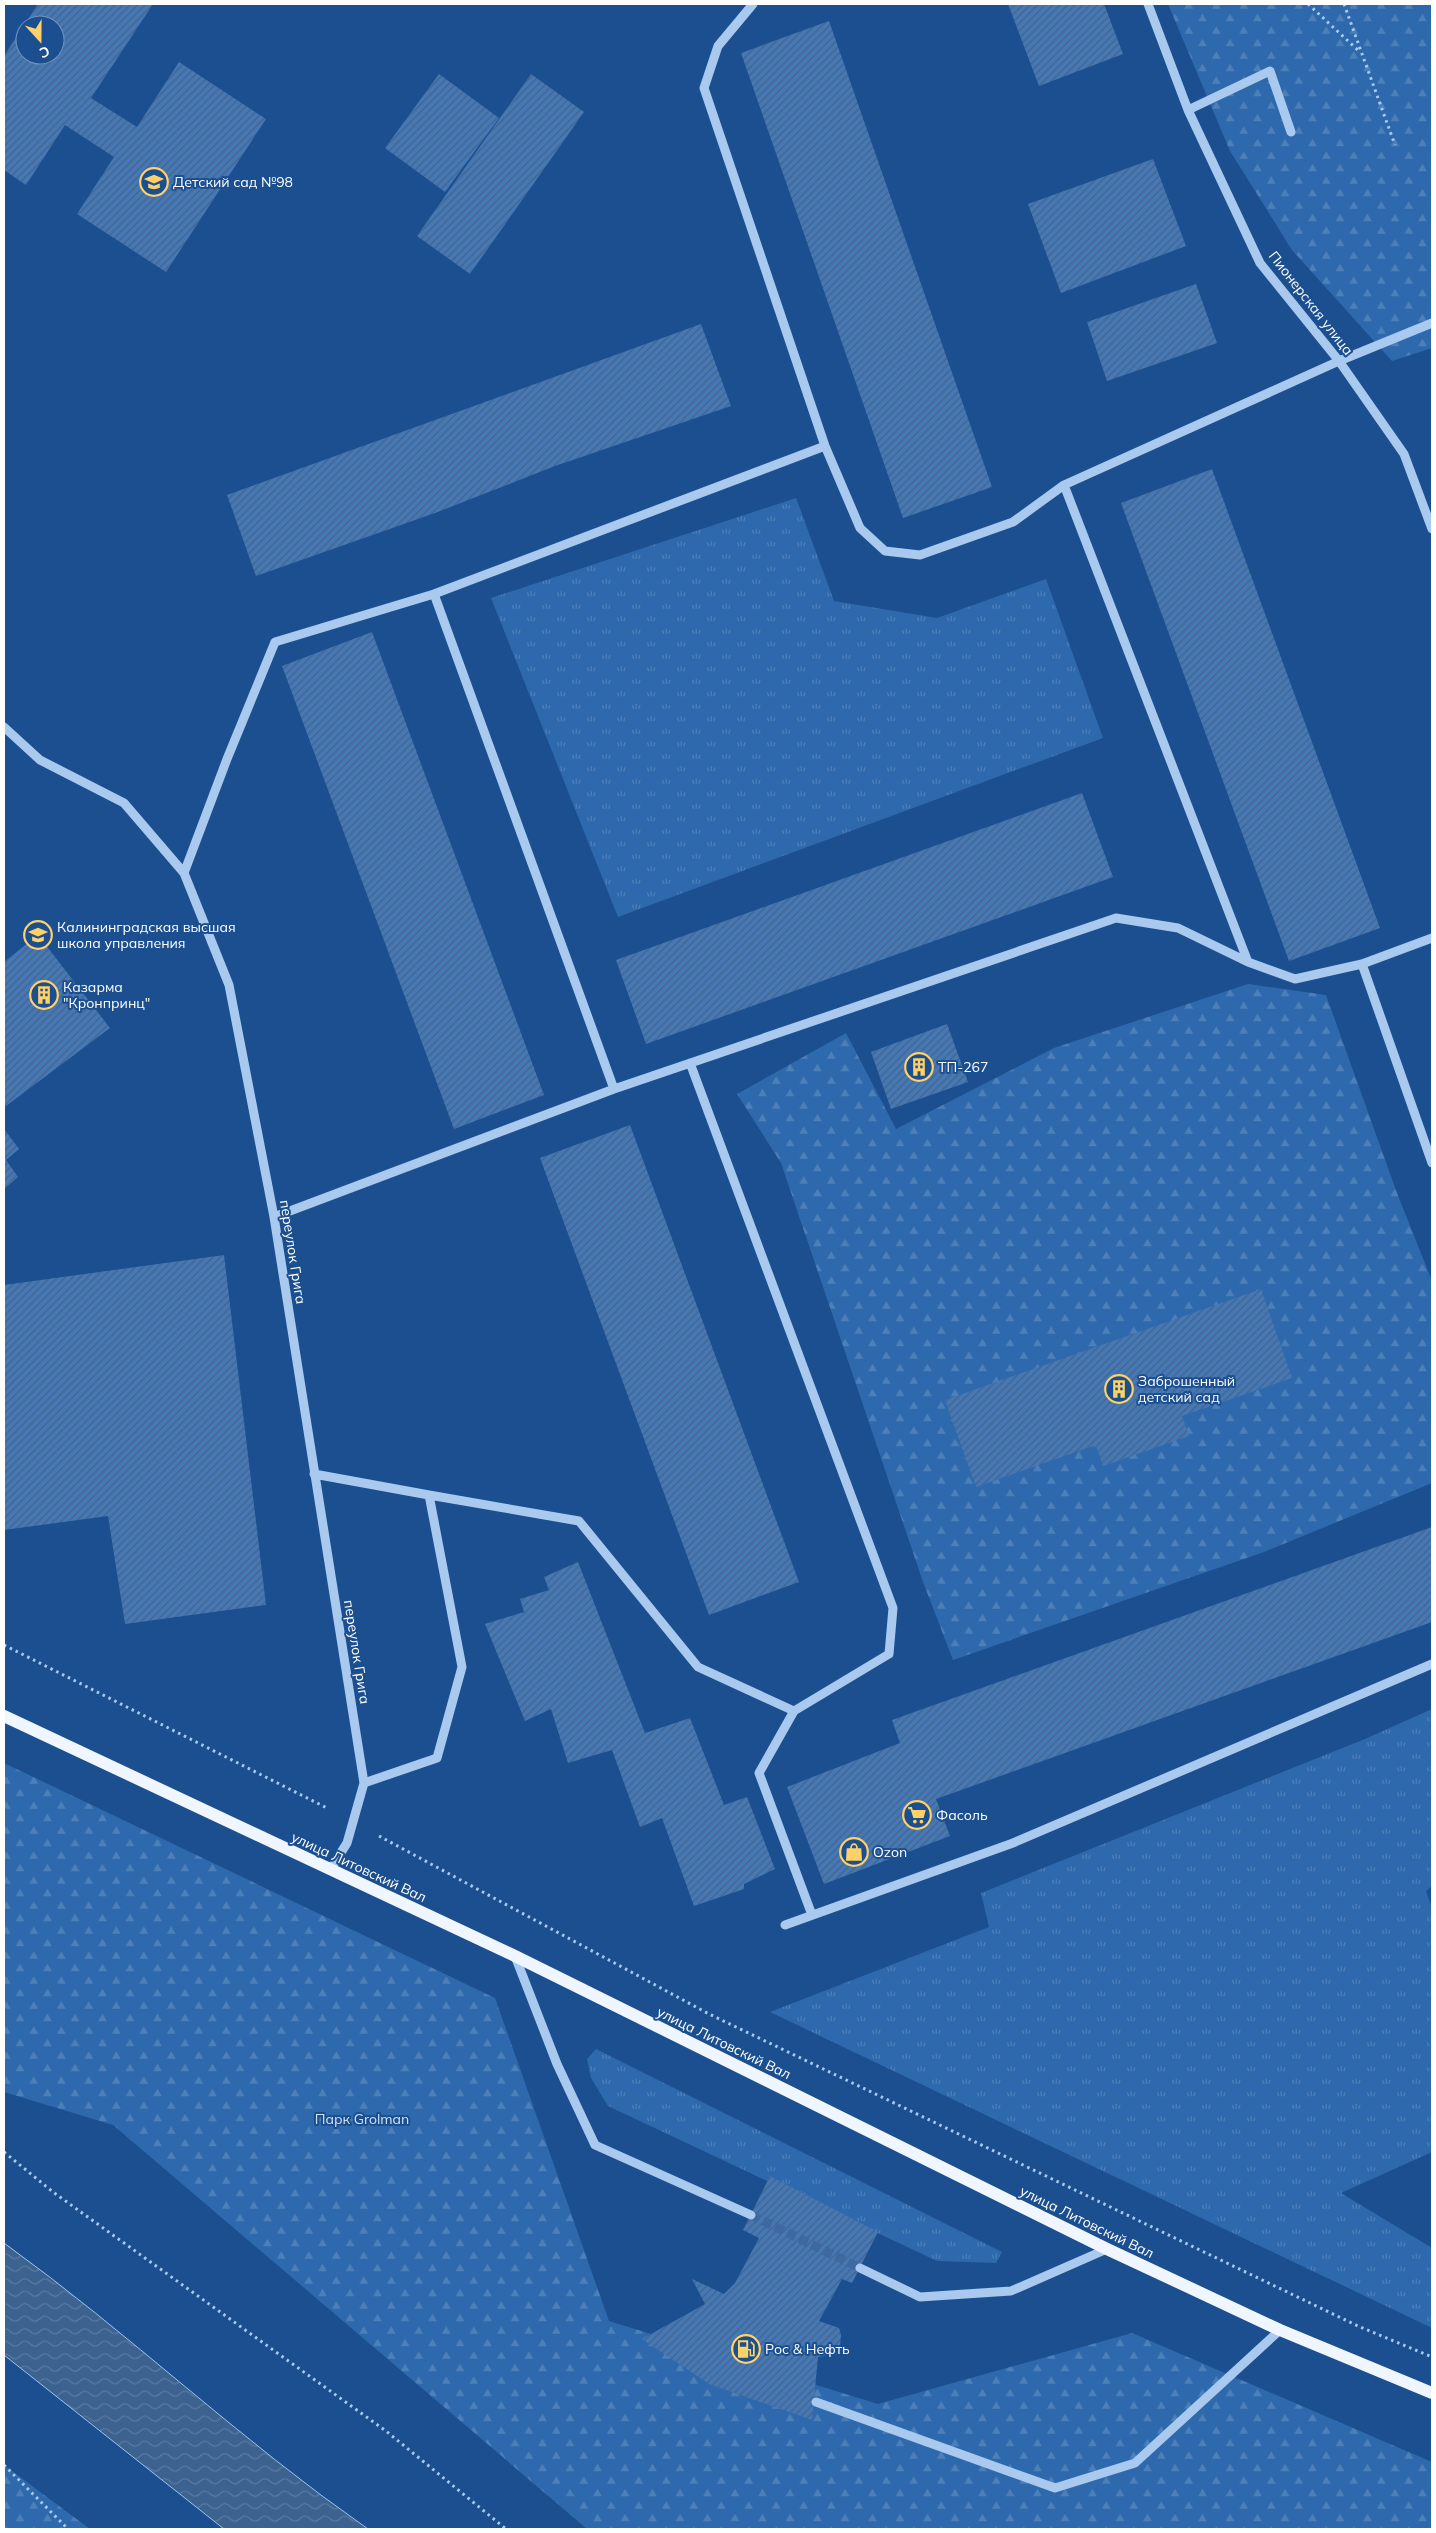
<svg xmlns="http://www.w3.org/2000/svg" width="1436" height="2533" font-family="Mulish,sans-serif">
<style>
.grass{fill:url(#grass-tufts)}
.forest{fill:url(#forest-firs)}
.water{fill:url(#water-waves);stroke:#9cc4f0}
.building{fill:url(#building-hatch);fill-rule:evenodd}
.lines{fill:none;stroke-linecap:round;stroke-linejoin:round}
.minor-tunnel{stroke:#3d69a0;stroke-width:9;stroke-dasharray:9 4.5;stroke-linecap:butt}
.path{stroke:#a9c9ee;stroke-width:3;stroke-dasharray:2.5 4;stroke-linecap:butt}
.minor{stroke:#a9c9ee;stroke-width:9}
.major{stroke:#f0f6ff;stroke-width:12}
.labels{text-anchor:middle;stroke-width:4;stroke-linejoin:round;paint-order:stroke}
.poi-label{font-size:14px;fill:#fff;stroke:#1b4f8f;text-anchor:start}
.street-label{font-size:14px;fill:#fff;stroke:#1b4f8f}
.park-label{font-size:14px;fill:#cfe3fa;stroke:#1b4f8f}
</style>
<defs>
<pattern id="grass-tufts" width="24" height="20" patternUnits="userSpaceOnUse" patternTransform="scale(1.25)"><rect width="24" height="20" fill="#2e69ad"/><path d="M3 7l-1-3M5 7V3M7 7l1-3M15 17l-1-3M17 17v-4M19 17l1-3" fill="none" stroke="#4d80b9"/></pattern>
<pattern id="forest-firs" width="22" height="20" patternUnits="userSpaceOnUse" patternTransform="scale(1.25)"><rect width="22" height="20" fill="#2e69ad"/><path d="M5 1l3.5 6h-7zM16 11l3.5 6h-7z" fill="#4d80b9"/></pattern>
<pattern id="water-waves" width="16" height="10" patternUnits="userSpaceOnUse" patternTransform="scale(1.25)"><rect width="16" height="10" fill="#3c6290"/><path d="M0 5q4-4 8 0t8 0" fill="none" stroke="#597aa1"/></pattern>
<pattern id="building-hatch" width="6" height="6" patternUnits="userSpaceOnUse" patternTransform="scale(1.25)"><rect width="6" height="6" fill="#4478b7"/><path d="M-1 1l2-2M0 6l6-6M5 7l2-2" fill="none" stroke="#486282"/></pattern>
</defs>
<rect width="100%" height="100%" fill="#1b4f8f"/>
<path class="grass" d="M796 498 834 601 937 618 1046 579 1103 738 618 917 491 598Z
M1432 1709V1886L1426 1891 1432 1908V2152L1341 2193 1432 2248V2328L770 2012 989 1927 981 1893 1365 1739Z
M596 2049 1002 2252 996 2263 937 2261 608 2106 591 2078 587 2059Z"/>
<path class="forest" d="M1168 4H1432V348L1392 361 1292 250 1230 151Z
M1248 984 1326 995 1397 1193 1432 1281V1483L1264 1552 953 1660 923 1582 781 1163 737 1094 846 1033 896 1129 1054 1048Z
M4 1763 495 1998 609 2321 878 2404 1132 2333 1432 2462V2529H587L113 2125 4 2092Z
M4 2465 90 2529H4Z"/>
<path class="water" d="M4 2243C129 2333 241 2441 368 2529H224L4 2355Z"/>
<path class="building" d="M38 4H153L91 98 137 127 179 62 266 119 166 272 77 214 114 157 65 125 26 185 4 170V56ZM25 25H55V55H25Z
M1008 4H1104L1123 54 1039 86Z
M829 21 992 487 903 518 741 53Z
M439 74 499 118 445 192 385 148Z
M531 74 584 112 470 274 417 236Z
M1153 159 1186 246 1061 293 1028 204Z
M1196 284 1217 343 1107 381 1087 322Z
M701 324 731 406 555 466 435 513 256 576 227 495Z
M1212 469 1380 928 1289 961 1121 503Z
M372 632 544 1095 454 1129 282 666Z
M1082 793 1113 877 646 1044 616 960Z
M38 935 110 1028 6 1106 4 1104V962Z
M947 1024 968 1082 891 1109 871 1052Z
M630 1125 799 1582 709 1615 540 1158Z
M4 1129 19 1149 6 1160 18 1177 4 1189Z
M224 1255 266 1605 125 1624 108 1516 4 1530V1285Z
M1261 1289 1292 1378 1182 1416 1189 1436 1103 1466 1096 1445 976 1487 945 1400Z
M1432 1527V1622L936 1799 950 1836 824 1884 787 1787 900 1743 892 1720Z
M578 1562 645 1733 690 1718 724 1805 747 1797 775 1869 744 1884V1889L694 1906 662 1818 640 1827 612 1750 568 1763 551 1709 525 1721 485 1624 524 1612 520 1599 549 1590 544 1577Z
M770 2176 878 2232 852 2283 842 2279 819 2321 839 2328 841 2335 840 2347 835 2354 818 2357 812 2420 709 2384 642 2339 705 2304 692 2279 724 2294 735 2283 759 2238 743 2230Z"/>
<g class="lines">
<path class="minor-tunnel" d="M751 2215 860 2268"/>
<path class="path" d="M1308 4 1360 52
M1344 4 1395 145
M4 1645 329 1809
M379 1836 709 2014 1360 2327 1432 2357
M4 2152 53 2192 386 2431 506 2529
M4 2465 68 2529"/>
<path class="minor" d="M753 4 718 46 704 88 825 446 860 528 885 551 920 555 1013 522 1064 485 1339 361 1432 323
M1148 4 1188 110 1260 263 1339 361 1404 454 1432 529
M1188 110 1270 71 1291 132
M825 446 434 594 614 1089 1116 918 1178 928 1248 962 1295 979 1362 964 1432 938
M1064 485 1248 962
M4 727 40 760 124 803 184 873 229 985 274 1217 364 1783 347 1843 330 1870
M184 873 227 759 275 642 434 594
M1362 964 1432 1163
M274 1217 614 1089
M314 1474 429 1495 462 1667 437 1758 364 1783
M429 1495 579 1521 698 1667 794 1711 889 1654 893 1608 690 1063
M794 1711 759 1773 812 1915
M785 1925 1013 1843 1432 1664
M515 1956 557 2064 595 2145 751 2215
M860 2268 920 2297 1011 2291 1107 2249
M816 2402 1055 2488 1135 2463 1280 2330"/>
<path class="major" d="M4 1716 515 1956 1107 2249 1280 2330 1432 2393"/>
</g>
<defs>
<symbol id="school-ring" viewBox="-11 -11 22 22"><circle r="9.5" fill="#1b4f8f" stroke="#ffd166" stroke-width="1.5"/><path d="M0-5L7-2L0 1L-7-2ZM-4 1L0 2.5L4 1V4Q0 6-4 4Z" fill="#ffd166"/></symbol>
<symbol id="university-ring" viewBox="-11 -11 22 22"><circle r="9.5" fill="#1b4f8f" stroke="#ffd166" stroke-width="1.5"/><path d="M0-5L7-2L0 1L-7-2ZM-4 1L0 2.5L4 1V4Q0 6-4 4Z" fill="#ffd166"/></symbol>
<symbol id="building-ring" viewBox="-11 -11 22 22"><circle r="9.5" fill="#1b4f8f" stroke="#ffd166" stroke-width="1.5"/><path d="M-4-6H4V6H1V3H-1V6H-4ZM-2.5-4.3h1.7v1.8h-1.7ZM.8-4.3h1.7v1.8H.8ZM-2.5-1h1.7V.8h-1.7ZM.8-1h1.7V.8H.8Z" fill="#ffd166"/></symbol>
<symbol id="supermarket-ring" viewBox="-11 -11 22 22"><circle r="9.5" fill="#1b4f8f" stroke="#ffd166" stroke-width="1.5"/><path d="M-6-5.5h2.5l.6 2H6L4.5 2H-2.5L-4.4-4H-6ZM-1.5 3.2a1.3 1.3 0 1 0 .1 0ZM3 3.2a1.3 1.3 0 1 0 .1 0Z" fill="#ffd166"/></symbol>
<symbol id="shop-ring" viewBox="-11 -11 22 22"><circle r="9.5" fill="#1b4f8f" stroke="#ffd166" stroke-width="1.5"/><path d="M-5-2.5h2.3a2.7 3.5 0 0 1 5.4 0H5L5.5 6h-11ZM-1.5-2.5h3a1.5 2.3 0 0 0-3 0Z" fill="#ffd166"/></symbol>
<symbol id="fuel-ring" viewBox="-11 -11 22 22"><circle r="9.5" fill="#1b4f8f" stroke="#ffd166" stroke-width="1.5"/><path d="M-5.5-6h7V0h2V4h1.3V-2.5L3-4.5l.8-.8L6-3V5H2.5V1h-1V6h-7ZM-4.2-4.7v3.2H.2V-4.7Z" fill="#ffd166"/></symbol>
</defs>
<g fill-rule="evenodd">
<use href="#school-ring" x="138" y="166" width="32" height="32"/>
<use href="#university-ring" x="22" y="919" width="32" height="32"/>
<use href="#building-ring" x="28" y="979" width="32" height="32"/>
<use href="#building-ring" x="903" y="1051" width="32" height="32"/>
<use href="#building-ring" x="1103" y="1373" width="32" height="32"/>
<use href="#supermarket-ring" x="901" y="1799" width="32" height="32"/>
<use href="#shop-ring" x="838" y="1836" width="32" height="32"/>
<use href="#fuel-ring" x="730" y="2333" width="32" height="32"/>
</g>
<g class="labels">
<g class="poi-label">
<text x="173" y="187">Детский сад №98</text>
<text x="57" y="932">Калининградская высшая<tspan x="57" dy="16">школа управления</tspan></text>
<text x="63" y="992">Казарма<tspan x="63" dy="16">"Кронпринц"</tspan></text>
<text x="938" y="1072">ТП-267</text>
<text x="1138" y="1386">Заброшенный<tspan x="1138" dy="16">детский сад</tspan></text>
<text x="936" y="1820">Фасоль</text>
<text x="873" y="1857">Ozon</text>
<text x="765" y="2354">Рос &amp; Нефть</text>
</g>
<g class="street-label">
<text transform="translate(1311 303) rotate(52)" y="5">Пионерская улица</text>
<text transform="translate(293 1252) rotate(81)" y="5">переулок Грига</text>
<text transform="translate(357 1652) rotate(81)" y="5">переулок Грига</text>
<text transform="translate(359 1867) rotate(25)" y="5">улица Литовский Вал</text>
<text transform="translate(724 2043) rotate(26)" y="5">улица Литовский Вал</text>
<text transform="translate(1087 2222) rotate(26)" y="5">улица Литовский Вал</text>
</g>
<g class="park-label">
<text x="362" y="2124">Парк Grolman</text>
</g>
</g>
<rect width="1436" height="2533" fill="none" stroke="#ffffff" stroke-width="10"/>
<g transform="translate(40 40) rotate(159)"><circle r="24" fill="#1b4f8f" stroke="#7695bc"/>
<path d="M0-4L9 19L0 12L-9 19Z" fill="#ffd166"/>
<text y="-8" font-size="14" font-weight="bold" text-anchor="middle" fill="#ffffff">С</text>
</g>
</svg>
